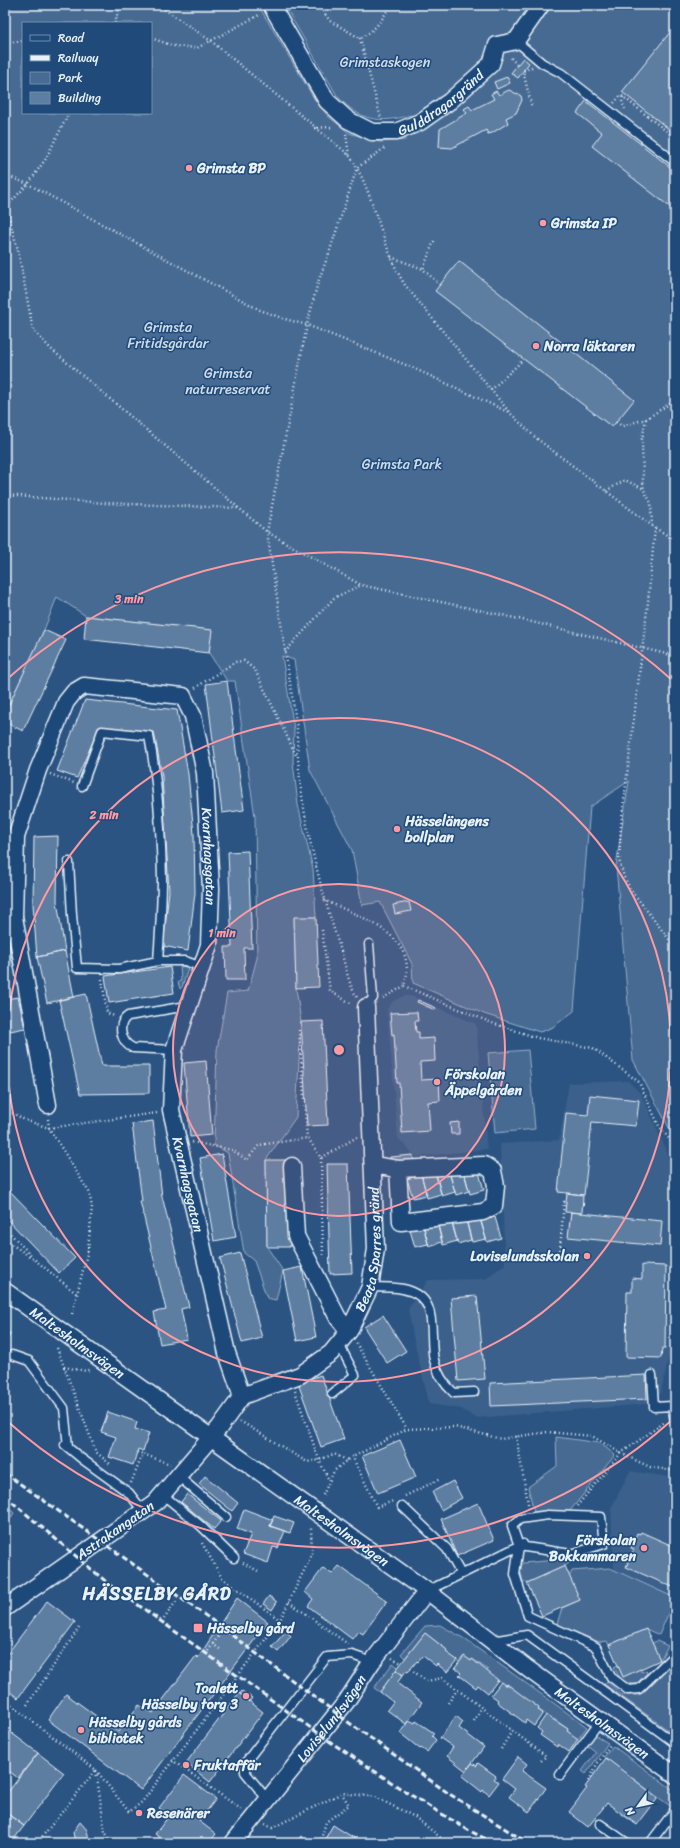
<svg xmlns="http://www.w3.org/2000/svg" width="680" height="1848" font-family="Sriracha,sans-serif">
<style>
.built{fill:#3a608b}
.green{fill:#476b93;stroke:#98aec6;fill-rule:evenodd}
.building{fill:#5d7da1;stroke:#e8f1f8}
.lines{fill:none;stroke-linecap:round;stroke-linejoin:round}
.service-casing{stroke:#e8f1f8;stroke-width:11}
.minor-casing{stroke:#e8f1f8;stroke-width:19}
.path{stroke:#e8f1f8;stroke-width:2.5;stroke-dasharray:1 3;stroke-linecap:butt}
.service{stroke:#1f4a7a;stroke-width:8}
.minor{stroke:#1f4a7a;stroke-width:16}
.rail{stroke:#e8f1f8;stroke-width:3;stroke-dasharray:6 3;stroke-linecap:butt}
.ring{fill:none;stroke:#ff9aa2;stroke-width:2}
.poi-dot{fill:#ff9aa2;stroke:#1f4a7a;stroke-width:1.5}
.labels{text-anchor:middle;stroke-width:3;stroke-linejoin:round;paint-order:stroke}
.park-label{font-size:14px;fill:#d0dde9;stroke:#1f4a7a}
.street-label{font-size:14px;fill:#e8f1f8;stroke:#1f4a7a}
.poi-label{font-size:14px;font-weight:bold;fill:#e8f1f8;stroke:#1f4a7a;text-anchor:start}
.district-label{font-size:18px;font-weight:bold;letter-spacing:1px;fill:#e8f1f8;stroke:#1f4a7a}
.centre{fill:#ff9aa2;stroke:#1f4a7a;stroke-width:2}
.ring-label{font-size:12px;text-anchor:middle;font-weight:bold;fill:#ff9aa2;stroke:#1f4a7a;stroke-width:3;stroke-linejoin:round;paint-order:stroke}
</style>
<rect width="100%" height="100%" fill="#2b5482"/>
<filter id="ink" filterUnits="userSpaceOnUse"><feTurbulence type="fractalNoise" baseFrequency=".025" numOctaves="2"/><feDisplacementMap in="SourceGraphic" scale="8" xChannelSelector="R" yChannelSelector="G"/><feConvolveMatrix kernelMatrix="1 2 1 2 8 2 1 2 1" color-interpolation-filters="sRGB"/></filter>
<g filter="url(#ink)">
<path class="built" d="M404 996H411L476 1024 487 1149 416 1157 398 1138 387 1009 393 1001Z
M628 1081 642 1095 667 1152 675 1187V1228L668 1248 669 1356 661 1393 648 1404 476 1418 461 1409 429 1404 413 1336 408 1309 428 1280 485 1279 505 1264 500 1144 559 1140 569 1083Z
M630 1471 675 1478V1598L614 1569 611 1508Z"/>
<path class="green" d="M5 5H258L315 100 328 116 349 133 380 142 405 140 411 115C379 124 361 121 338 97L284 5H675V1139L633 1060 616 866 629 781 590 807 574 1011 553 1027 540 1032 484 1014 413 983 412 964 380 902 362 905 352 850 310 770 294 660 282 656 294 729 293 761 298 805 313 869 316 917 294 918 296 988 301 1022 296 1117 266 1160 267 1247 283 1271 276 1300 267 1298 254 1261 244 1253 228 1153 214 1145 217 1050 227 993 248 991 257 958 255 817 235 681H227L209 653 211 630 86 616 57 597 44 630 5 713ZM23 23H151V113H23Z
M180 966 186 967 188 969 182 987 180 989 178 982 181 981Z
M528 1050 535 1129 495 1133 488 1053Z
M556 1437 600 1443 615 1455 570 1511 534 1512 528 1487 557 1466Z
M5 1504 14 1513 5 1528Z
M567 1559 569 1563 565 1566 527 1583 523 1582 520 1568 523 1563Z
M610 1568 675 1598 659 1635 646 1629 609 1645 607 1641 599 1642 557 1624 562 1608 580 1600 569 1577 572 1571Z
M440 1625 463 1638 587 1727 578 1739 567 1731 568 1729 554 1719 552 1720 507 1684 506 1686 487 1672 488 1670 473 1659 471 1661 464 1656 459 1662 446 1652 447 1650 425 1633 405 1658 401 1654 425 1626Z
M657 1641 668 1646 660 1660 652 1643Z
M675 1660V1674L672 1678 675 1682V1735L604 1684 607 1681 622 1695H639L647 1689Z
M393 1663 398 1667 380 1692 374 1688Z
M618 1665 640 1669 641 1672 646 1670 647 1673 636 1684C623 1684 619 1678 614 1667Z
M595 1735 608 1743 586 1774 582 1771 596 1752 587 1745Z
M613 1746 675 1791V1799L670 1806 604 1757Z"/>
<path class="building" d="M675 26V134L622 92Z
M523 58 529 63 518 78 511 73Z
M507 77 510 83 497 89 494 82Z
M509 90 521 96 522 100 516 113 506 118 508 123 492 133 488 134 486 130 452 148 439 147 440 129 467 113 464 109 469 106 472 110 494 99 491 94 496 91 499 95Z
M586 101 675 171V211L592 146 602 133 577 113Z
M459 261 634 400 612 427 435 291Z
M86 616 212 630 209 653 84 639Z
M44 630 66 640 23 731 5 722V713Z
M227 681 244 810 222 813 206 684Z
M85 700 177 710 188 774 194 834 195 893 188 951 163 946 169 891 162 776 154 732 99 728 77 778 57 771Z
M58 836 57 901 65 951 37 957 33 905 34 837Z
M248 851 252 948H244L245 980H226L225 947H232L228 852Z
M409 902 411 911 395 914 393 905Z
M294 917H316L319 987 296 988Z
M7 936 14 966 5 968V937Z
M65 951 74 997 47 1003 37 957Z
M170 967 174 993 109 1003 105 976Z
M86 994 102 1066H149V1093L80 1094 59 1000Z
M18 997 25 1028 5 1032V999Z
M418 1000 436 1008 435 1010 417 1002Z
M417 1012 418 1021H415L416 1032H419V1039L434 1038 435 1061 420 1062 421 1080 439 1079 440 1101 428 1102 430 1131 402 1133 399 1083H397L394 1034 392 1035 390 1013Z
M323 1021 328 1125 307 1126 301 1022Z
M206 1061 212 1135 190 1137 184 1063Z
M590 1095 639 1100 636 1126 592 1122 584 1195 558 1192 566 1113 588 1115Z
M153 1121 162 1196 189 1307 181 1309 187 1339 160 1344 154 1312 166 1310 140 1201H142L132 1124Z
M459 1122V1134H451L450 1123Z
M222 1154 236 1237 214 1241 200 1158Z
M413 1155 414 1161 390 1164V1157Z
M266 1160H290V1247H267Z
M327 1164H348L352 1273 330 1274Z
M478 1169 484 1190 470 1194 464 1173Z
M464 1171 469 1191 456 1195 450 1175Z
M449 1172 455 1192 442 1196 436 1176Z
M436 1173 441 1194 427 1198 422 1177Z
M421 1175 427 1195 413 1198 407 1179Z
M5 1186 75 1258 59 1273 5 1217Z
M567 1193 583 1195 582 1213 565 1212Z
M571 1212 662 1221 660 1246 568 1237Z
M495 1217 501 1238 487 1242 481 1221Z
M480 1219 486 1239 472 1242 467 1223Z
M466 1220 471 1240 458 1244 452 1224Z
M452 1221 457 1241 443 1245 438 1225Z
M437 1223 442 1242 429 1246 423 1226Z
M423 1224 428 1244 415 1247 409 1227Z
M240 1253 262 1338 242 1343 220 1258Z
M642 1265 666 1266 665 1348H662L661 1358 626 1357 627 1292H632V1278L642 1279Z
M302 1267 316 1337 297 1341 283 1271Z
M477 1296 485 1379 458 1381 451 1298Z
M383 1315 406 1351 387 1363 364 1327Z
M5 1332 10 1333 5 1348Z
M321 1375 344 1439 321 1447 298 1383Z
M646 1375 647 1399 491 1406 490 1383Z
M108 1412 137 1422 135 1429 149 1433 143 1451 138 1449 133 1465 109 1457 116 1437 101 1432Z
M400 1440 416 1477 378 1493 362 1456Z
M205 1476 238 1503 232 1511 199 1484Z
M453 1481 462 1498 441 1510 432 1492Z
M187 1494 221 1521 214 1529 181 1502Z
M478 1503 494 1540 457 1556 441 1519Z
M244 1509 273 1520 270 1526 285 1531 278 1548 273 1547 268 1563 243 1554 251 1534 237 1529Z
M274 1516 294 1523 290 1533 270 1526Z
M641 1532 675 1547V1588L626 1567 634 1549 631 1548 637 1533 640 1534Z
M339 1566 387 1601 363 1634 358 1631 352 1639 308 1606 313 1599 305 1592 323 1568 332 1574Z
M565 1566 580 1600 542 1616 527 1583Z
M269 1596 277 1602 272 1610 263 1604Z
M237 1598 268 1622 141 1790 48 1720 66 1694 118 1732 139 1705 153 1713 196 1656 198 1658Z
M47 1601 75 1622 18 1698 5 1688V1657Z
M646 1629 660 1660 623 1677 609 1645Z
M286 1631 291 1636 278 1652 272 1647Z
M425 1633 447 1650 446 1652 457 1660 447 1672 437 1664 436 1666 423 1656 418 1662 417 1661 408 1672 406 1671 403 1675 396 1670Z
M464 1656 471 1661 472 1659 498 1680 488 1693 478 1685 476 1688 459 1675 461 1673 455 1668Z
M396 1670 403 1675 397 1683 422 1702 406 1724 387 1710 393 1702 380 1692Z
M501 1682 506 1686 507 1684 539 1708 538 1710 543 1713 534 1726 526 1720 525 1723 497 1702 498 1700 491 1695Z
M242 1691 252 1698 249 1702 240 1694Z
M239 1693 263 1712 210 1782 186 1763Z
M546 1715 568 1729 567 1731 578 1739 569 1752 558 1744 557 1747 540 1735 542 1732 537 1728Z
M456 1716 463 1722 459 1728 484 1747 466 1771 447 1756 453 1747 440 1738Z
M409 1720 415 1723 416 1721 434 1733 432 1736 436 1740 427 1752 421 1748 420 1749 400 1733Z
M5 1728 38 1753 18 1778 5 1768Z
M38 1753 64 1773 24 1826 5 1812V1796Z
M518 1757 527 1764 522 1771 546 1788 529 1812 509 1797 515 1789 502 1779Z
M606 1758 658 1798 637 1825 607 1803 588 1827 569 1812 587 1788 585 1787Z
M472 1763 477 1766 478 1763 496 1776 494 1779 499 1782 489 1795 483 1790 482 1792 462 1776Z
M184 1775 216 1799 199 1821 216 1834 209 1843H161L163 1840 155 1834 169 1816 159 1808Z
M5 1812 24 1826 11 1843H5Z
M80 1822 87 1830 89 1840 88 1843H75L73 1832Z
M333 1825 362 1843H331L325 1839Z
M301 1836 311 1843H296Z"/>
<g class="lines">
<defs>
<path id="service" d="M516 41 542 63 561 73 675 162
M82 786 102 731 149 736C158 783 161 831 162 878 162 906 160 933 158 961H185L202 967
M69 862 72 915 77 968 119 969 158 961
M366 1007 373 998 369 944
M174 1050 133 1048C121 1043 116 1024 128 1016L187 1006
M370 1287C380 1287 393 1287 403 1289 442 1297 428 1333 434 1360 437 1374 444 1384 454 1393L474 1392
M12 1355 29 1361 64 1408 68 1447
M652 1375 654 1407 672 1406 675 1421
M332 1394 355 1375 339 1344
M65 1445 82 1459 129 1493 143 1511
M178 1476 226 1517
M162 1494 201 1526 234 1558
M402 1506 447 1549 461 1574
M519 1546 571 1554 604 1544 601 1517 548 1515 520 1519 512 1526 519 1546 515 1574 528 1616 596 1647 611 1677 628 1690 639 1689 675 1654
M427 1591 523 1544
M492 1641 527 1635 675 1743
M560 1775 600 1721
M267 1799 245 1772V1763L327 1657 352 1655 372 1662
M600 1824 627 1843
M650 1843 675 1810"/>
<g id="minor">
<path id="s1" d="M271 5 327 101 348 120 372 132H396L420 122 450 101 491 64 497 45 516 41 541 5"/>
<path id="s2" d="M5 917H14L16 837 38 770 66 702 74 692 84 686 183 696 193 716 205 773 211 889 209 945 174 1050 171 1110 227 1353 242 1396 219 1428 155 1503 5 1608"/>
<path d="M14 917 48 1105"/>
<path d="M373 1165 398 1169 401 1222 483 1212 494 1206 496 1186 493 1171 484 1165 398 1169"/>
<path d="M292 1166 296 1236 338 1318 349 1331"/>
<path id="s3" d="M5 1291 427 1591 528 1669 675 1775"/>
<path id="s4" d="M242 1396 300 1375 331 1353 349 1331 370 1287 376 1249 366 1007"/>
<path id="s5" d="M233 1843 346 1702 372 1662 427 1591"/>
</g>
</defs>
<use href="#service" class="service-casing"/>
<use href="#minor" class="minor-casing"/>
<path class="path" d="M158 5 211 41 349 155C376 194 380 245 405 285L510 413 536 438 655 528 675 540
M318 5 330 21 360 38C374 32 384 18 390 5
M115 23 120 5
M151 38 174 46 197 48 261 14
M360 38 381 119
M5 43 23 41
M511 58 517 65
M532 67 523 71 532 108
M623 97 622 102 625 109
M614 103 621 95 675 138
M314 128 333 127
M346 134 349 155
M5 175 28 184 260 310 285 319 307 325 411 367 508 412
M5 204 18 250 33 330 51 349 267 532 361 585 502 615 675 656
M7 206 28 184 45 160 69 113
M434 241 423 269 440 285
M391 257 423 269
M491 390 523 360
M646 419 642 439 643 481 644 490 651 503 652 525
M616 422 622 426 646 419 675 400
M606 491 625 480 644 489
M5 495 105 503 238 508
M655 528 648 602 621 825 619 860 624 877 631 890 672 943 675 1000
M285 652 334 598 361 585
M195 688 235 662 244 661 255 670 296 755
M50 774 74 783
M324 900C355 915 408 930 407 971 407 976 405 981 404 986
M322 930 330 991 352 1004
M672 943 675 934
M102 979 107 1013 114 1016
M357 997C350 988 345 966 342 954 318 881 297 805 297 728L267 532 307 325 318 282 329 253 357 168 386 147
M383 998 404 986 492 1023 538 1038 593 1048 639 1082 659 1126 675 1146
M299 1030 307 1138
M5 1109 25 1120 49 1128 157 1113
M48 1119 49 1128 89 1192 92 1207 88 1250 72 1314
M192 1142 232 1150 247 1160 259 1145 308 1138 321 1158 357 1137
M321 1158 323 1255
M583 1204H585
M5 1228 31 1255
M5 1240 34 1259 77 1294
M560 1250 564 1202H566
M356 1343 407 1429
M57 1348 96 1452 110 1464
M64 1367 86 1371 91 1369
M295 1391 319 1460 329 1480
M240 1421 307 1462 319 1460 334 1454 347 1460
M516 1436 529 1509
M137 1452 143 1454
M352 1456 377 1507 393 1501
M131 1483 143 1454 170 1464
M323 1495 334 1471 347 1460 407 1429 455 1427 501 1439 547 1432 592 1436 622 1454 650 1467 675 1471
M405 1496 440 1479
M577 1506 621 1453 665 1422
M202 1543 222 1578 280 1620
M243 1563 258 1571
M289 1602 348 1644
M164 1619 177 1600
M213 1644 221 1632
M208 1651 213 1644 221 1650
M392 1658 401 1663
M410 1669 427 1681 442 1678 546 1756 540 1762
M5 1700 96 1770 37 1843
M448 1703 457 1690
M27 1705 79 1628
M474 1721 481 1708
M501 1749 512 1731
M172 1760 242 1810
M96 1770 129 1812 142 1802 280 1620 312 1554 311 1528
M96 1771 105 1832 112 1843
M589 1781 597 1764 610 1745
M265 1824 272 1828 342 1793 375 1797 415 1817 447 1843
M320 1843 326 1822 349 1805 342 1794"/>
<use href="#service" class="service"/>
<use href="#minor" class="minor"/>
<path class="rail" d="M5 1473 213 1621 348 1722 451 1795 528 1843
M5 1496 110 1585 332 1743 406 1792 468 1830 494 1843"/>
</g>
</g>
<circle cx="339" cy="1050" r="166" fill="#ff9aa2" fill-opacity=".12"/>
<g class="ring">
<circle cx="339" cy="1050" r="166"/>
<circle cx="339" cy="1050" r="332"/>
<path d="M672 1420A498 498 0 0 1 6 1420M6 680A498 498 0 0 1 672 680"/>
</g>
<g class="poi-dot">
<circle cx="189" cy="168" r="4"/>
<circle cx="543" cy="223" r="4"/>
<circle cx="536" cy="346" r="4"/>
<circle cx="397" cy="829" r="4"/>
<circle cx="437" cy="1082" r="4"/>
<circle cx="587" cy="1256" r="4"/>
<circle cx="644" cy="1548" r="4"/>
<rect x="193" y="1623" width="10" height="10" rx="2"/>
<circle cx="246" cy="1696" r="4"/>
<circle cx="81" cy="1730" r="4"/>
<circle cx="186" cy="1765" r="4"/>
<circle cx="139" cy="1813" r="4"/>
</g>
<g class="labels">
<g class="park-label">
<text x="385" y="67">Grimstaskogen</text>
<text x="168" y="332">Grimsta<tspan x="168" dy="16">Fritidsgårdar</tspan></text>
<text x="228" y="378">Grimsta<tspan x="228" dy="16">naturreservat</tspan></text>
<text x="402" y="469">Grimsta Park</text>
</g>
<g class="street-label">
<text dy="5" stroke="none"><textPath href="#s1" startOffset="244">Gulddragargränd</textPath></text>
<text dy="5" stroke="none"><textPath href="#s2" startOffset="521">Kvarnhagsgatan</textPath></text>
<text dy="5" stroke="none"><textPath href="#s2" startOffset="857">Kvarnhagsgatan</textPath></text>
<text dy="5" stroke="none"><textPath href="#s4" startOffset="214">Beata Sparres gränd</textPath></text>
<text dy="5" stroke="none"><textPath href="#s3" startOffset="89">Maltesholmsvägen</textPath></text>
<text transform="translate(115 1530) rotate(-35)" y="5">Astrakangatan</text>
<text dy="5" stroke="none"><textPath href="#s3" startOffset="413">Maltesholmsvägen</textPath></text>
<text dy="5" stroke="none"><textPath href="#s5" startOffset="159">Loviselundsvägen</textPath></text>
<text dy="5" stroke="none"><textPath href="#s3" startOffset="737">Maltesholmsvägen</textPath></text>
</g>
<g class="poi-label">
<text x="197" y="173">Grimsta BP</text>
<text x="551" y="228">Grimsta IP</text>
<text x="544" y="351">Norra läktaren</text>
<text x="405" y="826">Hässelängens<tspan x="405" dy="16">bollplan</tspan></text>
<text x="445" y="1079">Förskolan<tspan x="445" dy="16">Äppelgården</tspan></text>
<text x="579" y="1261" text-anchor="end">Loviselundsskolan</text>
<text x="636" y="1545" text-anchor="end">Förskolan<tspan x="636" dy="16">Bokkammaren</tspan></text>
<text x="207" y="1633">Hässelby gård</text>
<text x="238" y="1693" text-anchor="end">Toalett<tspan x="238" dy="16">Hässelby torg 3</tspan></text>
<text x="89" y="1727">Hässelby gårds<tspan x="89" dy="16">bibliotek</tspan></text>
<text x="194" y="1770">Fruktaffär</text>
<text x="147" y="1818">Resenärer</text>
</g>
<g class="district-label">
<text x="157" y="1600">HÄSSELBY GÅRD</text>
</g>
</g>
<circle cx="339" cy="1050" r="6" class="centre"/>
<g class="ring-label">
<text x="129" y="603">3 min</text>
<text x="104" y="819">2 min</text>
<text x="222" y="937">1 min</text>
</g>
<rect width="680" height="1848" fill="none" stroke="#1f4a7a" stroke-width="20"/>
<rect x="10" y="10" width="660" height="1828" fill="none" stroke="#e8f1f8" stroke-width="1.5" filter="url(#ink)"/>
<rect x="22" y="22" width="130" height="92" fill="#1f4a7a" stroke="#6f8dac"/>
<rect x="30" y="35" width="20" height="6" fill="#1f4a7a" stroke="#6f8dac"/>
<text x="58" y="42" font-size="12" fill="#e8f1f8">Road</text>
<rect x="30" y="55" width="20" height="6" fill="#e8f1f8" stroke="#6f8dac"/>
<text x="58" y="62" font-size="12" fill="#e8f1f8">Railway</text>
<rect x="30" y="72" width="20" height="12" fill="#476b93" stroke="#6f8dac"/>
<text x="58" y="82" font-size="12" fill="#e8f1f8">Park</text>
<rect x="30" y="92" width="20" height="12" fill="#5d7da1" stroke="#6f8dac"/>
<text x="58" y="102" font-size="12" fill="#e8f1f8">Building</text>
<g transform="translate(638 1806) rotate(237)" stroke="#1f4a7a" stroke-width="3" paint-order="stroke">
<path d="M0-3L7 15L0 10L-7 15Z" fill="#e8f1f8"/>
<text y="-6" font-size="11" font-weight="bold" text-anchor="middle" fill="#e8f1f8">N</text>
</g>
</svg>
